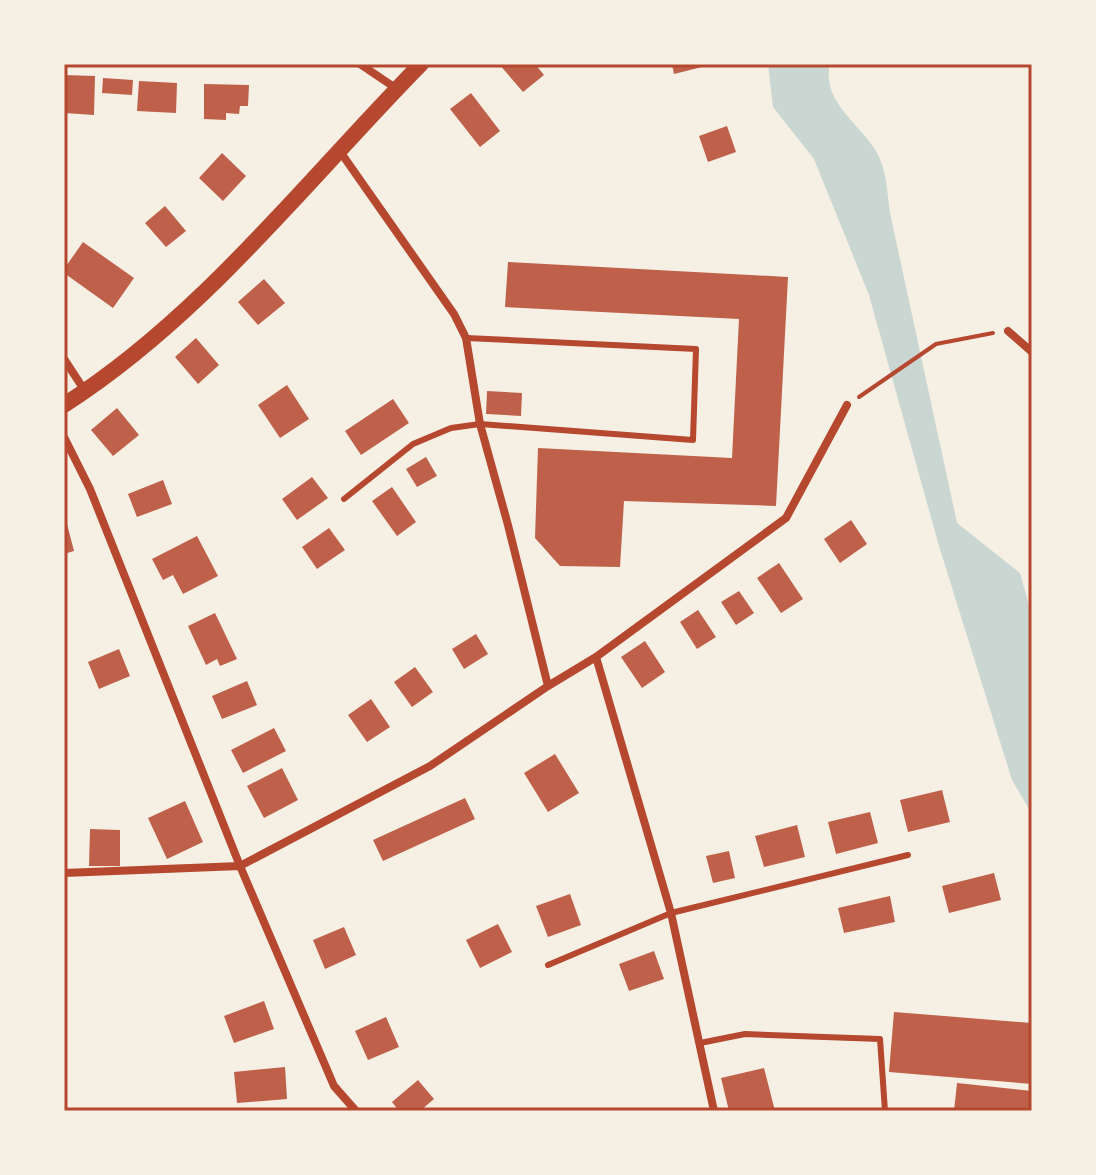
<svg xmlns="http://www.w3.org/2000/svg" width="1096" height="1175" font-family="'Fira Sans',sans-serif">
<style>
.water{fill:#c9d6d2}
.building{fill:#bf614a}
.lines{fill:none;stroke-linecap:round;stroke-linejoin:round}
.path{stroke:#b5482f;stroke-width:4}
.service{stroke:#b5482f;stroke-width:6}
.minor{stroke:#b5482f;stroke-width:8}
.secondary{stroke:#b5482f;stroke-width:16}
.neatline{fill:none;stroke:#b5482f;stroke-width:3}
</style>
<rect width="100%" height="100%" fill="#f6efe4"/>
<path class="water" d="M768 64H830C821 101 859 123 876 151 887 170 887 192 890 213L957 523 1020 573 1032 616V814L1012 780 939 546 869 295 814 159 773 107Z"/>
<path class="building" d="M499 64H535L544 75 523 92Z
M672 64H710V65L674 74Z
M64 75 95 76 94 115 64 113Z
M103 78 133 80 132 95 102 93Z
M139 81 177 83 176 113 137 111Z
M204 84 249 85 248 106H240L239 114 226 113V120L204 119Z
M471 93 500 131 480 147 450 109Z
M727 126 736 152 708 162 699 136Z
M222 153 246 176 223 201 199 178Z
M165 206 186 231 166 247 145 223Z
M83 242 134 278 113 308 64 273V269Z
M508 262 788 277 776 506 624 501 620 567 560 566 535 538 538 448 732 458 739 319 505 307Z
M264 279 285 303 258 325 238 302Z
M196 338 219 365 198 384 175 357Z
M287 385 309 419 280 438 258 405Z
M487 391 522 393 521 416 486 414Z
M393 399 409 423 361 455 345 431Z
M117 408 139 435 113 456 91 430Z
M426 457 437 476 417 487 406 469Z
M312 477 328 498 297 520 282 499Z
M163 480 172 504 137 517 128 494Z
M392 487 416 522 397 536 372 501Z
M851 520 867 544 840 563 824 539Z
M67 524 74 551 64 554V525Z
M329 528 345 550 317 569 302 547Z
M197 536 218 576 183 594 173 575 163 580 152 559Z
M779 563 803 599 781 613 757 578Z
M739 591 754 613 736 625 721 602Z
M698 610 716 637 697 649 680 622Z
M215 613 237 659 220 666 217 659 206 665 188 626Z
M476 634 488 654 464 669 452 649Z
M645 641 665 672 642 688 621 657Z
M119 649 130 676 99 689 88 662Z
M415 667 433 692 412 707 394 682Z
M247 681 257 705 222 719 212 696Z
M371 699 390 727 367 742 348 715Z
M274 728 286 751 243 773 231 750Z
M555 754 579 793 548 812 524 773Z
M282 768 298 800 264 818 247 786Z
M942 790 950 822 908 832 900 800Z
M465 798 475 819 383 861 373 840Z
M185 801 203 842 167 859 148 818Z
M870 812 878 843 836 854 828 822Z
M797 825 805 857 764 867 755 836Z
M90 829 120 830V866H89Z
M729 851 735 878 713 883 706 856Z
M994 873 1001 900 949 913 942 886Z
M570 894 581 925 548 937 536 906Z
M890 896 895 922 844 933 838 908Z
M498 924 512 952 480 968 466 940Z
M344 927 356 955 325 969 313 940Z
M654 951 664 979 629 991 619 964Z
M264 1001 274 1029 234 1043 224 1016Z
M894 1012 1032 1023V1084L889 1072Z
M386 1017 399 1047 368 1060 355 1031Z
M285 1067 287 1099 237 1103 234 1072Z
M764 1068 775 1111H729L721 1078Z
M418 1080 434 1099 420 1111H399L392 1102Z
M957 1083 1032 1091V1111H954Z"/>
<g class="lines">
<path class="path" d="M859 397 936 344 993 333"/>
<path class="service" d="M344 499 413 444 451 428 480 424 693 440 696 349 466 338
M548 965 671 913 908 855
M700 1043 745 1034 880 1039 885 1111"/>
<path class="minor" d="M360 64 397 89
M339 150 454 314 466 338 480 424 508 525 548 686
M1008 331 1032 352
M64 359 85 391
M64 437 90 489 240 866 334 1086 356 1111
M596 657 671 913 714 1111
M64 873 240 866 430 766 548 686 596 657 786 518 847 405"/>
<path class="secondary" d="M64 405C203 316 306 181 421 64"/>
</g>
<rect width="1096" height="1175" fill="none" stroke="#f6efe4" stroke-width="132"/>
<rect x="66" y="66" width="964" height="1043" class="neatline"/>
</svg>
